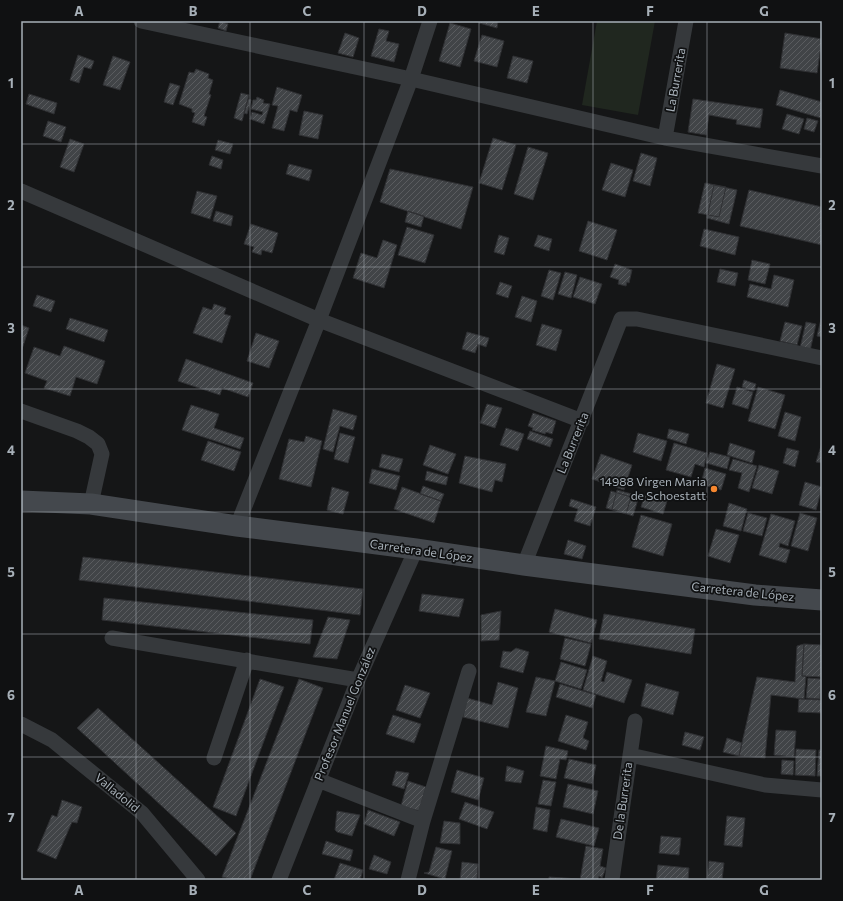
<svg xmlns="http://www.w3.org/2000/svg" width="843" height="901" font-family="Commissioner,sans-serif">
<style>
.pitch{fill:#20271f}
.building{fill:url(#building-hatch);stroke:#2f3033}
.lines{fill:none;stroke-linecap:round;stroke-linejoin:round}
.street{stroke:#36393c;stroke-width:15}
.secondary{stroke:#44484d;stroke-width:21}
.grid{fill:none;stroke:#a7b0b8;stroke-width:1;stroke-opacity:0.55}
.poi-dot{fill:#f6872f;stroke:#101112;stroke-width:1.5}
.labels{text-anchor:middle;stroke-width:3.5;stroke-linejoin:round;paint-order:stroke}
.street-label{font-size:12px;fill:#a7b0b8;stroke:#101112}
.poi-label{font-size:12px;fill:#a7b0b8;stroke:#101112;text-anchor:end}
.neatline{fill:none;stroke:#a7b0b8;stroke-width:1.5}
.grid-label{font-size:13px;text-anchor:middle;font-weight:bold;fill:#a7b0b8}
</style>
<defs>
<pattern id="building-hatch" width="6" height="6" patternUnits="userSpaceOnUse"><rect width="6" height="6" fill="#414447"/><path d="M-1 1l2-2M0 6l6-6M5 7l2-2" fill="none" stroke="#5a5c5f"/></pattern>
</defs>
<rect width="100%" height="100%" fill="#151617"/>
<path class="pitch" d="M597 21H655L638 115 582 105Z"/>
<path class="building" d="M220 21 228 24 226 31 218 28Z
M480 21H498L497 28 479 23Z
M450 23 471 29 460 67 439 61Z
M379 29 389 31 386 41 399 44 394 62 371 56Z
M345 33 359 38 353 57 338 53Z
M785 33 822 39 817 73 780 68Z
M482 35 504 41 497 67 474 61Z
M78 55 94 61 91 69 84 67 79 83 70 80Z
M113 56 130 62 120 90 103 85Z
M513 56 533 61 527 83 507 78Z
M196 69 209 74 208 78 213 80 209 94 211 95 204 116 207 117 204 126 192 122 195 113 192 112V109L179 104 189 72 194 73Z
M170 83 180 86 173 105 164 102Z
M277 87 302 95 297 112 290 110 284 131 272 128 278 106 272 105Z
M780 90 822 102 821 118 776 105Z
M241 93 249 95 242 121 234 118Z
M29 94 57 103 54 114 26 104Z
M257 97 264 100 263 103 270 104 264 124 250 119 252 112 262 115 263 112 251 109 253 100H256Z
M248 99 251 100 247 114 244 113Z
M693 99 763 109 760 128 736 124 737 120 709 115 706 135 688 132Z
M304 111 323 115 318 139 299 135Z
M787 114 804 119 799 134 782 129Z
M807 118 818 121 814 132 804 129Z
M48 121 66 127 61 142 43 136Z
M493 138 516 145 502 190 479 183Z
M70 139 84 144 74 172 60 167Z
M218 140 233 144 230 154 215 150Z
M528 147 548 153 533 200 514 194Z
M641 153 657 158 650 186 633 181Z
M212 156 223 160 221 169 209 165Z
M611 163 633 170 625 197 602 190Z
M289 164 312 170 309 181 286 174Z
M390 169 473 187 461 229 380 202Z
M705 183 726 187 719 217 698 213Z
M714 185 737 190 729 224 707 218Z
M749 190 822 207V245L740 226Z
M197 191 217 196 210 219 191 213Z
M216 211 233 216 231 226 213 221Z
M408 211 424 216 421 227 405 222Z
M588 221 617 230 607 260 579 251Z
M251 224 278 233 272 253 262 250 261 255 252 252 254 247 244 244Z
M407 227 434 235 425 263 398 255Z
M704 229 739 237 735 255 700 246Z
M499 235 509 238 504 255 494 252Z
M538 235 552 239 549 251 534 246Z
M383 240 397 245 384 288 353 278 361 253 377 258Z
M752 260 770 264 765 284 748 280Z
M615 264 632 270 629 283 627 282 626 286 618 284 619 280 610 277Z
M720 269 738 273 735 286 717 282Z
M549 270 561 273 553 300 541 296Z
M565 272 577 275 571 298 558 294Z
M774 275 794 280 788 307 747 297 750 284 771 289Z
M580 277 602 284 595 304 573 297Z
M500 282 512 286 508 298 496 294Z
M37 295 55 301 51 312 33 306Z
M522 296 537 301 531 322 515 317Z
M214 304 226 308 224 314 231 316 222 343 193 333 203 307 212 310Z
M822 315V337L817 336Z
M70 318 108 330 104 342 66 329Z
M785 322 802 326 797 345 780 341Z
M806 322 816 324 810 351 800 348Z
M542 324 562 330 556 351 536 345Z
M21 325 29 328 21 352Z
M467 332 489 338 486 347 478 344 475 353 462 349Z
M256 333 279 341 269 368 247 361Z
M64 346 105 361 97 384 76 377 70 396 44 388 47 381 25 373 34 347 60 356Z
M186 359 253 383 248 397 222 388 220 395 178 381Z
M717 364 735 369 723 408 706 403Z
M744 380 756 384 754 391 742 387Z
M737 387 753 392 748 409 732 404Z
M758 387 785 395 775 429 748 421Z
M487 404 502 408 495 428 480 423Z
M191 405 219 414 214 428 244 438 240 449 182 430Z
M333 409 357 416 353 430 340 426 333 452 323 449Z
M785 412 801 417 795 441 778 436Z
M533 413 556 421 552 434 546 432 545 434 532 430 533 428 528 426Z
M506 428 524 434 518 451 500 445Z
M669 429 689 434 686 444 667 438Z
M530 431 553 439 550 447 527 439Z
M340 433 355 437 348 463 334 459Z
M638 433 667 441 661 461 633 452Z
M306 436 322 441 311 487 279 479 289 439 304 442Z
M208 441 241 452 234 471 201 460Z
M674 443 707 453 704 467 695 464 691 477 666 470Z
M730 443 755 451 752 463 727 455Z
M822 443V463L816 462Z
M430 445 456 454 448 474 423 465Z
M787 448 799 451 795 467 783 463Z
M710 452 730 457 727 469 706 463Z
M382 454 403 459 399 472 379 467Z
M601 454 632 465 624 490 592 479Z
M465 456 506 464 502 482 495 480 492 492 459 483Z
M733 459 757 466 749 492 738 488 742 473 729 470Z
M759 465 779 471 772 494 752 488Z
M705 468 726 474 721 490 701 484Z
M372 469 400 476 396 490 369 483Z
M427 471 448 477 446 485 425 480Z
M805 482 822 487 816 510 799 505Z
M423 486 444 494 441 501 420 494Z
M332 487 349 492 343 514 327 510Z
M402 487 441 501 434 523 394 509Z
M617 490 639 496 633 516 612 509Z
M611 491 631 497 626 514 606 508Z
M645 495 667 501 663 514 641 507Z
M571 499 596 507 590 526 574 521 578 509 569 506Z
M729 503 747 509 741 531 723 526Z
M748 513 767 518 762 536 743 531Z
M800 513 817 518 808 551 791 546Z
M771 514 795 521 788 546 780 543 779 547 790 550 786 563 759 555Z
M641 515 672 524 663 556 632 547Z
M716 529 739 535 730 563 708 556Z
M568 540 586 546 582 559 564 554Z
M83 557 363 589 360 615 79 580Z
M422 594 464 599 459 617 419 611Z
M104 598 313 620 310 644 102 620Z
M555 609 597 620 591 643 549 632Z
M501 611 499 640 481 641V615Z
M604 614 695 629 691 654 599 639Z
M328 617 350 620 337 659 313 657Z
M565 638 591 644 585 666 560 659Z
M804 644 822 645 821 677 802 676Z
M804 644 802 676H806L804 699 771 695 765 758 739 756 757 677 795 682 797 646Z
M516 648 529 652 523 673 500 667 503 651 511 652Z
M593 656 607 661 601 681 604 682 607 672 632 680 624 703 583 690Z
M561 662 587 670 581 689 555 681Z
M536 677 555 681 546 716 526 712Z
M808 678 821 679 820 699 806 698Z
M260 679 284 687 236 816 213 807Z
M299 679 323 688 250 880H236L222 877Z
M498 682 518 688 508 728 463 717 467 698 492 705Z
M646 683 679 692 673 715 641 706Z
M560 684 596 695 592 708 556 697Z
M405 685 430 693 420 718 396 710Z
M799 699 822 700V713L798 712Z
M98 708 236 833 216 856 77 728Z
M393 715 421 724 414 743 386 734Z
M566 715 588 722 583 738 589 741 586 750 558 741Z
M776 730 796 731 794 757 774 755Z
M685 732 704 737 700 750 682 745Z
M727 738 742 743 739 756 723 752Z
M546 746 568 751 566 760 560 759 556 779 540 776Z
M796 749 816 750 815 776 795 775Z
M819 750H822V776H817Z
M569 759 596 765 592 784 564 778Z
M782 760 794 761 793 775 781 774Z
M507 766 524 771 521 783 505 781Z
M457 770 484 778 478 800 451 792Z
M396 771 409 773 404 789 392 785Z
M543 780 556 782 551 806 538 804Z
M408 781 426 787 419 811 401 806Z
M568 784 598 791 593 814 563 807Z
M62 800 82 807 77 823 72 822 56 859 37 851 52 815 57 817Z
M465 802 494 812 487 829 459 819Z
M536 807 550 810 547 832 533 829Z
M368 810 400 822 394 836 364 824Z
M337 811 360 815 352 836 337 832 335 830Z
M727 816 745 818 742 847 724 845Z
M561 819 599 828 594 846 556 837Z
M444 821 460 823V844L440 843Z
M661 836 681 838 679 855 659 853Z
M326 841 353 850 350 861 322 854Z
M586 846 603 849 600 866 606 868 602 878 599 876 598 880H580Z
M436 847 452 851 445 879 424 873 429 872Z
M374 855 391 862 387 874 369 869Z
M709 861 724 863 722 880H707Z
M462 862 478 864 477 880H460Z
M340 863 363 870 360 880H334Z
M658 865 689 868 688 880H656Z
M549 877 579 879V880H549Z"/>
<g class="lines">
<path class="street" d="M141 21 411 79 665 138 822 166
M665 138 686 21
M21 191 319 320 582 421
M21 411 77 431 89 437 98 444 102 454 91 504
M237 526 319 320 411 79 430 21
M524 565 621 319H637L822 358
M112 638 358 680
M21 724 52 740 142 813 198 880
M630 755 765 785 822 790
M214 758 247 660
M318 780 423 821
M279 880 358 680 416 549
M408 880 423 821 469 671
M612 880 635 721"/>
<path class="secondary" d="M21 501 91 504 237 526 416 549 524 565 755 595 822 600"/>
</g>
<path class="grid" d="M136 21V880M250 21V880M364 21V880M479 21V880M593 21V880M707 21V880M21 144H822M21 267H822M21 389H822M21 512H822M21 634H822M21 757H822"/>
<circle class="poi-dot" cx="714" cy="489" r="4"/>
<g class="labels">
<g class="street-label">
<text transform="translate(676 80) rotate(-80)" y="4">La Burrerita</text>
<text transform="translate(573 443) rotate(-68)" y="4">La Burrerita</text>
<text transform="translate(421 551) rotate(8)" y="4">Carretera de López</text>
<text transform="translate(743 592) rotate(6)" y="4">Carretera de López</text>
<text transform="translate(345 714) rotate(-68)" y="4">Profesor Manuel González</text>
<text transform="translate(117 793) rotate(39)" y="4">Valladolid</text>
<text transform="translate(623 801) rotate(-82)" y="4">De la Burrerita</text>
</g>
<g class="poi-label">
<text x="706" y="486">14988 Virgen Maria<tspan x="706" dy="14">de Schoestatt</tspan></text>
</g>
</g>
<rect width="843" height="901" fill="none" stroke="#101112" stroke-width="44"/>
<rect x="22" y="22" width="799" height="857" class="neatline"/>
<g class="grid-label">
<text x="79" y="16">A</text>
<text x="193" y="16">B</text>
<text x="307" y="16">C</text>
<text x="422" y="16">D</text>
<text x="536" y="16">E</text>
<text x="650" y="16">F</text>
<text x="764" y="16">G</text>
<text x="11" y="88">1</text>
<text x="832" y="88">1</text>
<text x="11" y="210">2</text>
<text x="832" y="210">2</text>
<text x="11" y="333">3</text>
<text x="832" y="333">3</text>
<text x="11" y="455">4</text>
<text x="832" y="455">4</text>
<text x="11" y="577">5</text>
<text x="832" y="577">5</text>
<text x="11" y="700">6</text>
<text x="832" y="700">6</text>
<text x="11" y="822">7</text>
<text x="832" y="822">7</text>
<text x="79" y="895">A</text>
<text x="193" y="895">B</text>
<text x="307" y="895">C</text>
<text x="422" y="895">D</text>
<text x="536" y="895">E</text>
<text x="650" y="895">F</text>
<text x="764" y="895">G</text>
</g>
</svg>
